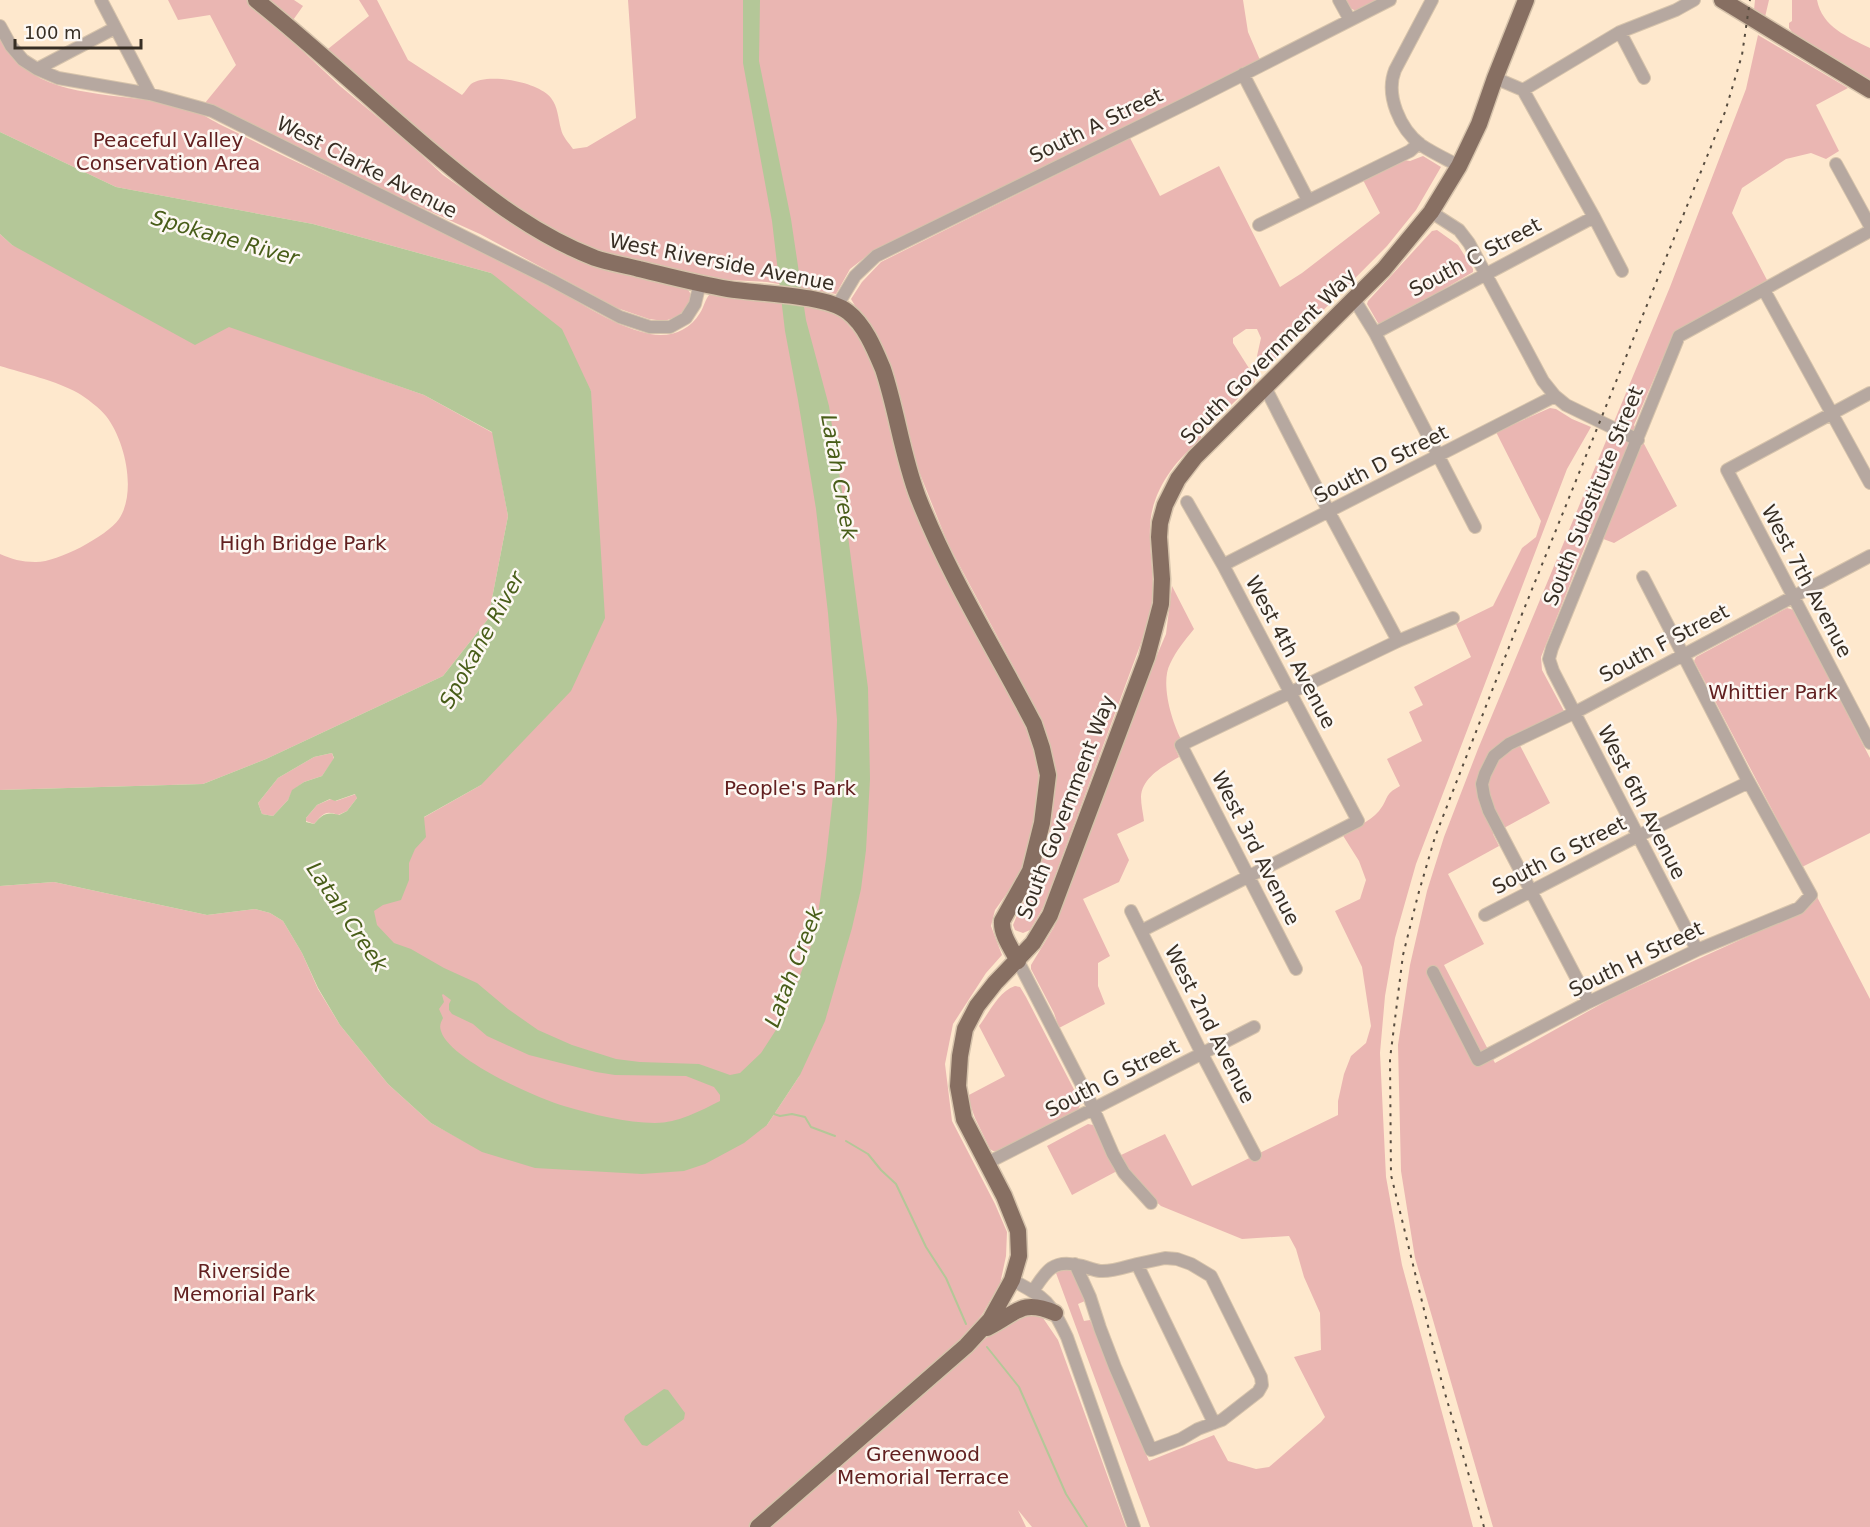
<svg xmlns="http://www.w3.org/2000/svg" width="1870" height="1527" font-family="'DejaVu Sans',sans-serif">
<style>
.green{fill:#eab6b2}
.water{fill:#b4c798;fill-rule:evenodd}
.lines{fill:none;stroke-linecap:round;stroke-linejoin:round}
.stream{stroke:#b4c798;stroke-width:2}
.minor-casing{stroke:#d6c3ab;stroke-width:14}
.major-casing{stroke:#d6c3ab;stroke-width:19}
.minor{stroke:#b6a8a0;stroke-width:12}
.major{stroke:#876f62;stroke-width:16}
.rail{stroke:#574c3f;stroke-width:2;stroke-dasharray:3 6;stroke-linecap:butt}
.labels{text-anchor:middle;stroke-width:5;stroke-linejoin:round;paint-order:stroke}
.street-label{font-size:20px;fill:#372e24;stroke:#fdf8f3}
.park-label{font-size:20px;fill:#622020;stroke:#fdf8f3}
.water-label{font-size:21px;font-style:italic;fill:#485d18;stroke:#fdf8f3}
</style>
<rect width="100%" height="100%" fill="#fee8cd"/>
<path class="green" d="M168 0H248L340 86 410 144 443 175 489 207 687 288 692 296 689 306 677 317 664 321 649 319 617 308 480 234 400 198 205 103 236 65 210 15 178 20Z
M262 0H294L303 6 291 23Z
M359 0H377L408 60 462 95C465 92 468 87 471 84 487 72 539 82 551 98 558 107 558 118 561 129 562 136 569 143 573 149L587 147 636 118 628 0H1243L1248 32 1260 60 868 255 850 269 836 294 767 282 709 279 591 249 491 196 323 53 369 16Z
M1344 0H1379L1356 11 1348 7Z
M1755 0H1769L1765 17 1754 10Z
M1792 0H1817C1822 27 1848 37 1870 48V80L1793 33 1789 28V23L1792 21Z
M1758 35 1848 88 1816 105 1839 151 1826 159 1811 153 1786 159 1742 188 1732 213 1767 280 1672 337 1634 425 1677 506 1614 543 1590 534 1541 657 1542 670 1564 711 1515 736 1550 803 1493 834 1499 846 1448 874 1484 944 1444 965 1495 1063 1612 998 1797 914 1816 895 1870 999V1527H1493L1415 1258 1401 1171 1398 1045 1410 965 1427 891 1444 837 1478 749 1670 287 1746 89Z
M0 37C9 51 18 65 33 74 73 100 144 93 191 110 201 113 210 119 219 124 242 135 265 147 288 158 372 197 454 237 536 278 574 297 608 325 650 334 670 338 689 331 700 313 704 307 705 299 710 294L801 303 841 316 865 345 885 394 906 479 1031 729 1044 774 1023 871 995 910 991 926 1002 955 986 973 953 1024 945 1064 952 1121 995 1204 1007 1232 1006 1256 1000 1284 983 1313 943 1366 946 1371 1012 1317 1031 1312 1043 1318 1058 1340 1126 1527H1032L1018 1510 1026 1527H0V886L54 882 207 915 255 909 270 913 283 921 302 953 318 989 340 1025 388 1084 431 1123 482 1151 767 1125 800 1075 762 1107 505 1149 301 887 481 785 591 391 491 273 313 224 116 187 0 132Z
M1130 138 1160 196 1219 166 1280 287 1302 273 1380 213 1363 180 1404 160 1410 161 1423 156 1441 167 1416 210 1387 246 1267 367 1261 366 1257 356 1261 338 1257 329H1246L1233 338V343L1252 373 1255 382 1201 434V440C1172 462 1148 497 1150 535 1150 555 1154 575 1153 596 1152 608 1148 620 1145 632L1044 906 1030 930 1023 933 1015 930 1013 925 1035 872 1053 773 1043 722 948 544 918 469 890 365 851 299 862 282 881 262Z
M1437 230 1458 245 1473 269V272L1384 324 1378 323 1367 304 1368 301 1432 231Z
M0 234 12 245 229 326 424 395 493 433 508 516 488 619 443 676 266 759 203 784 0 790V554C11 559 22 562 35 562 56 563 106 537 119 519 137 492 125 440 106 416 100 408 86 398 78 393 57 381 23 373 0 366Z
M1550 408 1556 409 1572 419 1591 427 1567 469 1416 864 1395 938 1385 996 1380 1053 1386 1177 1402 1265 1473 1527H1150L1056 1273 1064 1269 1073 1271 1085 1301 1078 1304 1084 1321 1090 1320 1149 1461 1214 1435 1228 1461 1256 1469 1269 1467 1321 1422 1325 1417 1294 1357 1321 1350 1320 1313 1304 1277 1296 1249 1289 1236 1242 1239 1161 1206 1148 1195 1119 1156 1165 1134 1192 1186 1338 1115V1101L1344 1074 1351 1056 1366 1043 1371 1026 1362 967 1335 911 1360 899 1366 880 1359 861 1342 834C1355 828 1369 822 1379 811 1389 799 1383 795 1400 786L1387 759 1422 741 1409 712 1423 705 1414 687 1471 657 1456 624 1493 606 1522 548 1536 537 1541 521 1496 432Z
M1172 586 1194 629C1185 640 1176 651 1170 664 1160 683 1172 723 1182 741L1174 745 1179 757C1164 766 1142 777 1141 797 1141 805 1143 813 1144 821L1117 834 1129 860 1119 882 1083 899 1110 956 1098 963V986L1105 1004 1059 1028 1054 1013 1031 969V965L1054 927 1146 681 1166 634Z
M1787 608 1794 610 1870 758V833L1802 867 1694 661 1696 657Z
M332 753 334 759 322 776 304 782 293 790 288 800 273 816 262 814 258 803 278 778 314 757Z
M356 794 357 798 347 811 338 815C325 810 323 814 314 824L306 821V818L317 805 331 799 336 801Z
M1015 986 1020 987 1026 997 1081 1103 1078 1110 998 1151H993L990 1149 975 1118 967 1096 1005 1076 979 1026C989 1013 999 991 1015 986Z
M1088 1124 1093 1125 1117 1171 1072 1195 1047 1146Z"/>
<path class="water" d="M743 0H760L759 61 791 219 806 320 829 406 843 498 868 688 870 779 866 850 861 889 852 928 825 1021 800 1075 767 1125 744 1143 705 1164 684 1171 642 1174 535 1168 482 1152 431 1123 388 1084 340 1025 318 988 302 953 283 921 270 913 255 909 207 915 54 882 0 886V790L203 784 266 759 443 676 488 619 508 516 492 432 424 395 229 327 195 345 12 245 0 234V132L116 187 313 224 491 273 562 329 591 391 605 618 571 691 481 785 424 817 426 837 415 849 409 863V880L401 900 383 905 374 911 377 925 394 943 411 949 444 968 477 983 508 1009 538 1030 572 1045 616 1059 640 1062 699 1064 730 1075 740 1073 761 1053 785 1016 815 935 826 859 835 778 837 720 828 613 816 509 798 400 785 331 772 221 743 63ZM332 753 334 758 322 776 304 782 292 790 288 800 273 816 262 814 258 803 278 778 314 757ZM355 794 357 798 347 811 339 815C326 811 322 815 314 824L306 822V818L317 805 330 799 335 801ZM443 994 451 1000 449 1004V1010L452 1014 473 1024 487 1036 529 1055 596 1072 615 1075 686 1076 714 1087 720 1095V1101C700 1111 678 1123 655 1123 627 1123 591 1114 564 1106 536 1098 449 1059 441 1031 439 1026 441 1022 443 1018L439 1009 444 1002 442 995Z
M664 1389 668 1390 685 1413 684 1419 647 1446 642 1445 624 1420 625 1416Z"/>
<g class="lines">
<path class="stream" d="M774 1114 780 1116 792 1114 805 1117 811 1127 835 1136
M846 1141 868 1154 881 1170 896 1184 926 1247 946 1278 966 1324
M987 1347 1019 1387 1066 1494 1087 1527"/>
<defs>
<path id="minor" d="M101 0 150 94
M1339 0 1350 20
M1432 0 1395 70C1385 95 1400 129 1421 145 1433 153 1446 159 1459 166
M0 26 11 46 23 60 37 69 58 78 150 94 212 111 551 280 620 317 650 327H670L686 318 695 304 700 283
M1620 32 1644 78
M37 69 115 28
M1243 74 1308 200
M1495 78 1523 90 1594 217 1622 271
M1523 90 1620 32 1676 10 1694 0
M1836 164 1870 226
M1431 212 1459 230 1469 243 1543 381 1555 396 1566 405 1638 440
M1259 225 1410 151 1419 143
M1764 290 1870 483
M1354 299 1375 333 1475 527
M837 306 855 276 876 256 1193 100 1390 0
M1375 333 1594 217
M1265 387 1329 512 1398 641
M1870 393 1727 470 1870 743
M1223 565 1555 396
M1131 911 1202 1054 1255 1155
M1485 915 1638 836 1749 782
M1141 931 1358 821 1223 565 1187 502
M1697 950 1553 671 1549 659 1552 648 1679 336 1870 231
M1018 961 1090 1101 1113 1154 1124 1173 1151 1203
M1296 969 1181 745 1398 641 1453 618
M1433 972 1478 1060 1589 1002 1697 950 1799 908 1811 895 1746 777 1643 577
M1589 1002 1489 811 1484 796 1482 784 1485 774 1494 756 1509 744 1574 713 1870 556
M987 1163 1254 1027
M1075 1264 1090 1297 1100 1328 1115 1367 1151 1450 1181 1439 1198 1429 1222 1420 1258 1392 1262 1385 1261 1377 1211 1276 1191 1264 1177 1259 1165 1258 1137 1264
M1012 1280C1047 1298 1050 1302 1067 1337L1134 1527
M1033 1291C1045 1273 1052 1259 1077 1265 1085 1266 1092 1270 1100 1271 1112 1272 1125 1267 1137 1264L1214 1423"/>
<path id="major" d="M256 0C320 51 379 108 442 160 489 199 538 236 595 258 609 263 625 265 639 269 668 276 698 284 728 289 758 294 825 294 848 312 865 325 875 350 883 369 897 411 902 455 918 497 949 576 995 649 1034 724L1042 748 1048 775 1042 823 1030 871 1002 921C1001 935 1012 949 1018 961
M1722 0 1870 90
M987 1328C1016 1314 1021 1298 1055 1313
M758 1527 966 1346 990 1320 1012 1280 1019 1256 1018 1231 1004 1196 964 1119 958 1086 960 1056 965 1029 977 1006 995 983 1033 943 1050 915 1147 657 1161 604 1162 579 1159 537 1160 523 1165 505 1178 479 1195 457 1384 269 1431 212 1459 166 1479 124 1495 78 1526 0"/>
</defs>
<use href="#minor" class="minor-casing"/>
<use href="#major" class="major-casing"/>
<use href="#minor" class="minor"/>
<use href="#major" class="major"/>
<path class="rail" d="M1484 1527 1442 1383 1391 1175 1390 1059 1403 955 1418 895 1435 837 1518 624 1725 112 1742 55 1750 0"/>
</g>
<g class="labels">
<g class="street-label">
<text transform="translate(1096 125) rotate(-26)" y="7">South A Street</text>
<text transform="translate(367 167) rotate(27)" y="7">West Clarke Avenue</text>
<text transform="translate(1475 257) rotate(-28)" y="7">South C Street</text>
<text transform="translate(722 262) rotate(11)" y="7">West Riverside Avenue</text>
<text transform="translate(1268 356) rotate(-45)" y="7">South Government Way</text>
<text transform="translate(1381 464) rotate(-27)" y="7">South D Street</text>
<text transform="translate(1593 496) rotate(-68)" y="7">South Substitute Street</text>
<text transform="translate(1807 581) rotate(62)" y="7">West 7th Avenue</text>
<text transform="translate(1664 643) rotate(-28)" y="7">South F Street</text>
<text transform="translate(1291 652) rotate(62)" y="7">West 4th Avenue</text>
<text transform="translate(1642 802) rotate(63)" y="7">West 6th Avenue</text>
<text transform="translate(1066 807) rotate(-69)" y="7">South Government Way</text>
<text transform="translate(1256 848) rotate(63)" y="7">West 3rd Avenue</text>
<text transform="translate(1559 855) rotate(-27)" y="7">South G Street</text>
<text transform="translate(1636 959) rotate(-26)" y="7">South H Street</text>
<text transform="translate(1210 1024) rotate(63)" y="7">West 2nd Avenue</text>
<text transform="translate(1112 1078) rotate(-27)" y="7">South G Street</text>
</g>
<g class="park-label">
<text x="168" y="147">Peaceful Valley<tspan x="168" dy="23">Conservation Area</tspan></text>
<text x="303" y="550">High Bridge Park</text>
<text x="1773" y="699">Whittier Park</text>
<text x="790" y="795">People's Park</text>
<text x="244" y="1278">Riverside<tspan x="244" dy="23">Memorial Park</tspan></text>
<text x="923" y="1461">Greenwood<tspan x="923" dy="23">Memorial Terrace</tspan></text>
</g>
<g class="water-label">
<text transform="translate(225 238) rotate(16)" y="7">Spokane River</text>
<text transform="translate(839 477) rotate(80)" y="7">Latah Creek</text>
<text transform="translate(482 640) rotate(-61)" y="7">Spokane River</text>
<text transform="translate(347 917) rotate(56)" y="7">Latah Creek</text>
<text transform="translate(794 967) rotate(-69)" y="7">Latah Creek</text>
</g>
</g>
<path d="M15 39v9h126v-9" fill="none" stroke="#372e24" stroke-width="3"/>
<text x="24" y="39" font-size="18" fill="#372e24" stroke="#fdf8f3" stroke-width="4.5" paint-order="stroke">100 m</text>
</svg>
